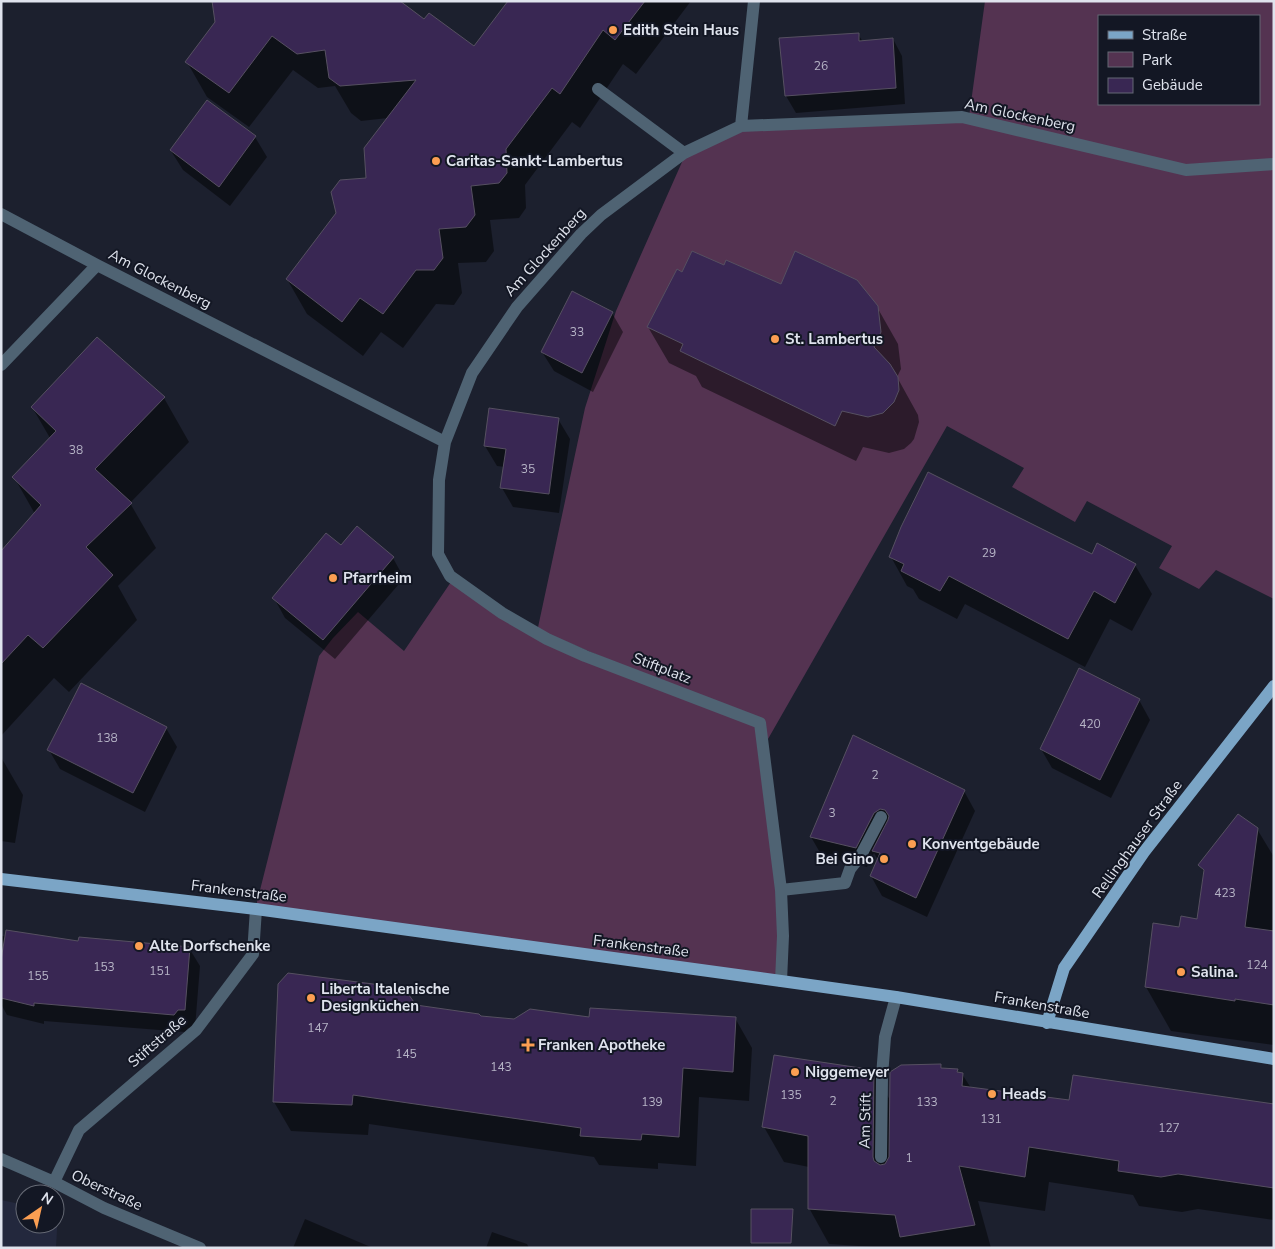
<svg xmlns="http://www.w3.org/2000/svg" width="1275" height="1249" font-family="'Nunito Sans',sans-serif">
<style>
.built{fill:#23283d}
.green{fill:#543351;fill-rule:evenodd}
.shadow{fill:#0007}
.building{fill:#392753;stroke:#565061}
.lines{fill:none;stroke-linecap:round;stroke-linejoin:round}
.minor{stroke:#4f6373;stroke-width:12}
.major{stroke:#7ba5c6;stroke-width:12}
.poi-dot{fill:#fb9e52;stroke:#131724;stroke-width:2}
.labels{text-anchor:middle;stroke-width:4;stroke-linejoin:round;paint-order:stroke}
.number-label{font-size:12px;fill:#b6b4c6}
.poi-label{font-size:15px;font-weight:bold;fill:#dfe3ed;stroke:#131724;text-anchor:start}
.street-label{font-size:15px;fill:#dfe3ed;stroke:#131724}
</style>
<rect width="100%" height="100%" fill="#1c202e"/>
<path class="built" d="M1 1200 25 1205V1224H55V1212H58L56 1248H1Z"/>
<path class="green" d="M985 1H1274V161L1185 167 969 117ZM1099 16H1259V104H1099Z
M963 119 1186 172 1274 167V599L1216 570 1199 589 1159 568 1172 546 1087 501 1075 522 1012 487 1024 468 947 426 764 746 762 721 537 632 585 408 616 311 686 153 741 127Z
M453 579 501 614 760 724 776 848 779 979 256 906 319 656 333 638 358 612 404 651Z"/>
<path class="shadow" d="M526 1H691L636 74 623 64 580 128 572 122 525 185 526 208 519 218 490 220 494 251 486 262 458 263 462 293 454 305 436 304 403 348 381 332 363 356 307 314 287 279 368 179 388 118 361 121 351 113 335 86 318 88 293 70 249 127 207 97 187 62 217 22 424 21 474 48Z
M858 34 863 42 893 39 902 56 905 104 796 113 786 96Z
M207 102 255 137 267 157 230 206 183 170 171 151Z
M725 266 782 286 877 307 898 344 901 369 897 377 918 415 919 422 914 439 911 443 904 449 889 453 863 447 856 461 702 387 696 376 669 363 648 327 683 273Z
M612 313 623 332 593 392 554 371 542 352Z
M164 398 189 442 130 503 156 548 118 586 137 620 69 692 54 678 1 736V553L35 514 14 477 50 438 32 407Z
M558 419 570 439 559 513 513 507 502 488 505 467 497 466 485 446Z
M341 547 393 558 404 578 335 659 285 618 274 598Z
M1092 556 1135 565 1152 594 1132 631 1110 619 1085 667 965 604 957 619 919 599 913 589 907 586 891 557Z
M1139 700 1150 720 1111 798 1052 768 1041 749Z
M166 728 177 747 145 812 60 769 49 750Z
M854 737 964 791 975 811 927 917 882 896 871 876 878 860 874 853 867 867 822 856 811 837Z
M1 757 23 795 15 843 1 841Z
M1257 829 1274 857V1045L1171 1031 1146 987 1181 928 1198 920 1205 874 1200 865Z
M1 936 79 943 189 948 200 966 195 1028H188L185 1032 44 1021V1024L7 1015 1 1004Z
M415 1006 480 1017 514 1021 591 1018H735L752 1048 749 1101 699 1097 696 1166 658 1163V1169L599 1165 594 1157 369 1124 368 1135 291 1131 274 1102Z
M941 1065 943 1069 957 1070 959 1074H962L971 1088 1070 1102 1274 1105V1220L1198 1209 1182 1212 1139 1206 1133 1195 1049 1182 1045 1211 978 1201 991 1248H888L829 1244 809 1208V1167L784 1162 764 1127 874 1071 891 1102Z
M305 1219 373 1248H293Z
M492 1232 527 1244 529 1248H486Z"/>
<path class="building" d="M212 1H400L424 19 429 13 474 46 508 1H645L615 40 603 30 560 94 552 88 506 149 507 173 499 183 471 186 475 215 466 227 439 229 443 258 434 270H416L383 314 360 298 342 322 286 279 336 213 331 192 340 180 366 178 364 148 416 80 340 86 329 78 325 50 297 54 272 36 229 93 185 62 215 22Z
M859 33V41L893 38 896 88 785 96 779 38Z
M207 100 256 136 219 187 170 150Z
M692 251 724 265 726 260 781 284 795 251 857 280 878 306 881 332 874 347 890 364 898 377 899 390 894 402 883 413 868 417 842 411 835 426 680 351 683 344 647 327 677 269 682 272Z
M572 291 613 312 582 373 541 352Z
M97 337 165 397 95 469 132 503 86 547 113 575 43 648 28 635 1 664V551L41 505 12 477 56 431 31 407Z
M489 408 559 418 549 494 500 488 506 449 484 446Z
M928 472 1092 554 1097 543 1136 564 1115 603 1094 591 1068 639 949 576 940 591 901 571 904 564 889 557 901 527Z
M357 526 394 557 323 640 272 598 326 533 341 545Z
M1079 668 1140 699 1100 780 1040 749Z
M81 683 167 727 133 793 47 750Z
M853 735 965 790 916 898 870 876 880 853 872 851 888 820 889 816 885 810 880 809 874 813 856 848 810 837Z
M1238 814 1258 828 1245 927 1274 931V1005L1235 999V1001L1145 987 1153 923 1179 927 1181 916 1197 919 1204 870 1198 865Z
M6 930 78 941 79 937 190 947 185 1010H178L174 1015 34 1003V1006L1 998V960Z
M288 973 404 988 416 1005 479 1014 481 1016 514 1019 530 1009 589 1017 590 1008 736 1017 733 1072 683 1068 679 1137 642 1134 641 1140 580 1136 581 1128 353 1095 352 1105 273 1102 278 984Z
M774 1055 874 1070 873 1157 874 1161 880 1165 885 1164 889 1157 890 1072 901 1065 941 1064V1068L958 1069 957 1072 963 1073 962 1086 1069 1100 1073 1075 1274 1104V1188L1178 1174 1161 1177 1118 1171 1119 1161 1029 1147 1025 1177 959 1166 975 1225 900 1237 895 1215 808 1209V1136L762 1127Z
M751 1209H793L791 1243H751Z"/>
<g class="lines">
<path class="minor" d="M598 89 684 153
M741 126 754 1
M1 214 97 265 445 442
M1 365 97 265
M781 890 845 883 850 869 861 855 881 817
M781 981 783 936 781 890 760 723 585 656 547 639 502 613 450 576 438 554 439 480 445 442 472 373 517 307 581 234 601 215 684 153 741 126 962 117 1186 170 1274 164
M881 1157 882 1076 885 1037 896 997
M1 1159 54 1182 104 1208 200 1248
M54 1182 79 1130 196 1030 253 954 256 909"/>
<path class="major" d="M1 879 256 909 781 981 896 997 1274 1059
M1047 1023 1064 968 1144 852 1274 686"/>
</g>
<g class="poi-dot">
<circle cx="613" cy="30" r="5"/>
<circle cx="436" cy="161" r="5"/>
<circle cx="775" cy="339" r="5"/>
<circle cx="333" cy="578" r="5"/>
<circle cx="912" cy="844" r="5"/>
<circle cx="884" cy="859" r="5"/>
<circle cx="139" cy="946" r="5"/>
<circle cx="1181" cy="972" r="5"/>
<circle cx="311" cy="998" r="5"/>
<path d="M525.5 1037.5h5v5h5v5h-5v5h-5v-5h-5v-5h5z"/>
<circle cx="795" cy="1072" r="5"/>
<circle cx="992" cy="1094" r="5"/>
</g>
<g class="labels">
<g class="number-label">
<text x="821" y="70">26</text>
<text x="577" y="336">33</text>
<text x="76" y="454">38</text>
<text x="528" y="473">35</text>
<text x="989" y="557">29</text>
<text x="1090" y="728">420</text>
<text x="107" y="742">138</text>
<text x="875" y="779">2</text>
<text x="832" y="817">3</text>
<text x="1225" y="897">423</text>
<text x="1257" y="969">124</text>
<text x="104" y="971">153</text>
<text x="160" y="975">151</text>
<text x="38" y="980">155</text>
<text x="318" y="1032">147</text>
<text x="406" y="1058">145</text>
<text x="501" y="1071">143</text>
<text x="791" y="1099">135</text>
<text x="833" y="1105">2</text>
<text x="652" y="1106">139</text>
<text x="927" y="1106">133</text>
<text x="991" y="1123">131</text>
<text x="1169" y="1132">127</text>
<text x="909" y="1162">1</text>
</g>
<g class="poi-label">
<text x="623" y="35">Edith Stein Haus</text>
<text x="446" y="166">Caritas-Sankt-Lambertus</text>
<text x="785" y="344">St. Lambertus</text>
<text x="343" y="583">Pfarrheim</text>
<text x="922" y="849">Konventgebäude</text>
<text x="874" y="864" text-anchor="end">Bei Gino</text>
<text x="149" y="951">Alte Dorfschenke</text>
<text x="1191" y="977">Salina.</text>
<text x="321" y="994">Liberta Italenische<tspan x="321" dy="17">Designküchen</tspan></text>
<text x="538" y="1050">Franken Apotheke</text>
<text x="805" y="1077">Niggemeyer</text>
<text x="1002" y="1099">Heads</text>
</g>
<g class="street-label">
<text transform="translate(1020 115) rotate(12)" y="5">Am Glockenberg</text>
<text transform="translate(545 252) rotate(-48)" y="5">Am Glockenberg</text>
<text transform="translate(160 279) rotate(27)" y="5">Am Glockenberg</text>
<text transform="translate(662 668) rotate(21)" y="5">Stiftplatz</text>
<text transform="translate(1137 839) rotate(-54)" y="5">Rellinghauser Straße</text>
<text transform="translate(239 891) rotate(7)" y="5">Frankenstraße</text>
<text transform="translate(641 946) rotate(7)" y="5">Frankenstraße</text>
<text transform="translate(1042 1005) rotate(10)" y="5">Frankenstraße</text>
<text transform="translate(157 1041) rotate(-41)" y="5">Stiftstraße</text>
<text transform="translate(865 1121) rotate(-89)" y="5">Am Stift</text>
<text transform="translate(107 1190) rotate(25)" y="5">Oberstraße</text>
</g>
</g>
<rect width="1275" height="1249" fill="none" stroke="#dfe3ed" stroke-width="5"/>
<rect x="1098" y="15" width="162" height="90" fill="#131724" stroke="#656974"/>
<rect x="1108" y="31" width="25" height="8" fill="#7ba5c6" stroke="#656974"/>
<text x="1142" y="40" font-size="15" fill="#dfe3ed">Straße</text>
<rect x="1108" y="52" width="25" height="15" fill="#543351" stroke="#656974"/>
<text x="1142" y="65" font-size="15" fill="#dfe3ed">Park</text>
<rect x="1108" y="78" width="25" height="15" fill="#392753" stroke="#656974"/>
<text x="1142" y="90" font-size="15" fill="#dfe3ed">Gebäude</text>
<g transform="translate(40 1209) rotate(34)"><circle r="24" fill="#131724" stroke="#656974"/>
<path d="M0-4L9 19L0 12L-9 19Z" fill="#fb9e52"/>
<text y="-8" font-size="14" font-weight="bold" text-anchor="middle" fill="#dfe3ed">N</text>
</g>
</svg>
